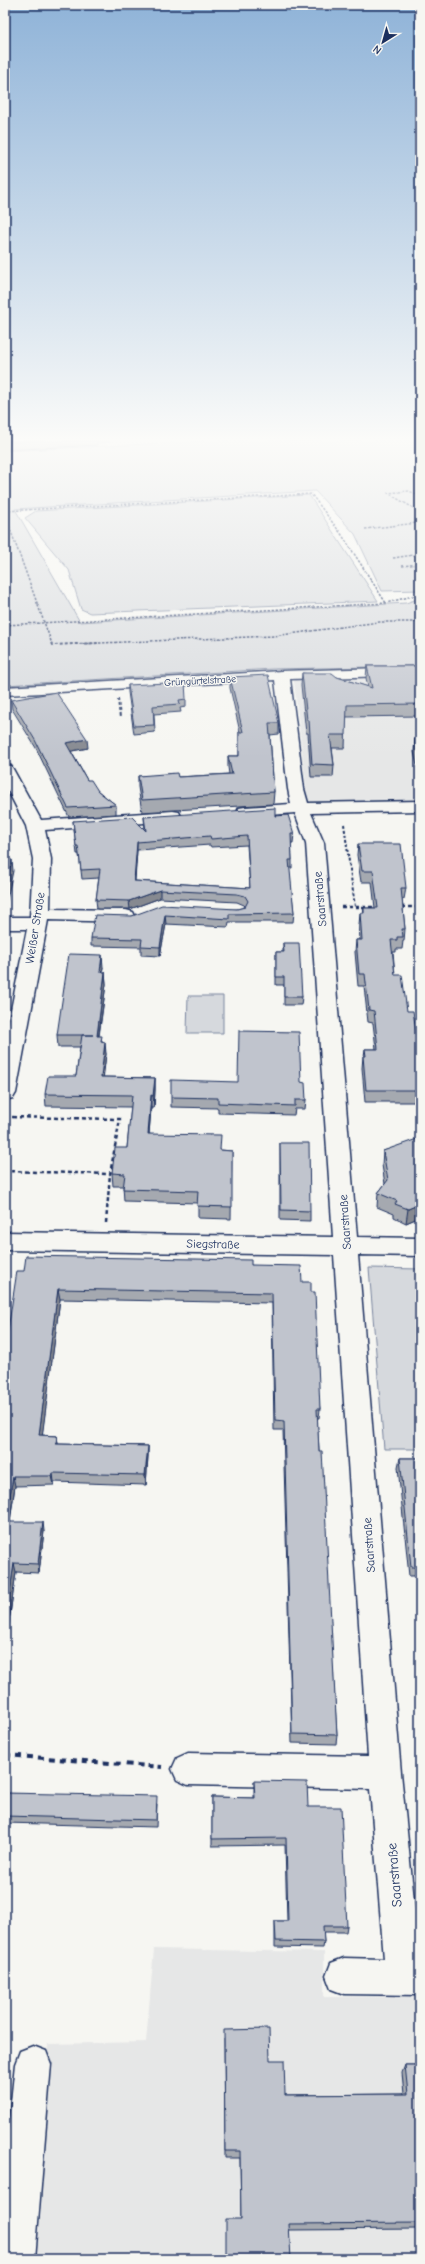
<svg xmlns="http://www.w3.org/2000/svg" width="425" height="2264" font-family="'Comic Neue',sans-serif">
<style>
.built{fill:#e6e7e7}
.green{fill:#d6d9dd;stroke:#78849e}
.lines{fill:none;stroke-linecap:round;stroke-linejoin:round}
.minor-casing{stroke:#1b2f5e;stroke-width:3}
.path-far3{stroke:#1b2f5e;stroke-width:1.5;stroke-dasharray:2.5 1.5;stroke-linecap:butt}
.path-far2{stroke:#1b2f5e;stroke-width:2;stroke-dasharray:3 2;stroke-linecap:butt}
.path-far1{stroke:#1b2f5e;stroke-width:2.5;stroke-dasharray:4 3;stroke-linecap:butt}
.path{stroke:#1b2f5e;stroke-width:4;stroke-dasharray:6 5;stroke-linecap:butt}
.minor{fill:#f6f6f2;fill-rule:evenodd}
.wall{fill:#a5a9b0;stroke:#1b2f5e;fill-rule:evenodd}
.shaded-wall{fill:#868990;stroke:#1b2f5e}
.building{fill:#c0c4cd;stroke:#1b2f5e;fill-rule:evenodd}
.labels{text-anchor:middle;stroke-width:3;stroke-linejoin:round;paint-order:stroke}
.far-street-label{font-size:10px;fill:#1b2f5e;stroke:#f6f6f2}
.street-label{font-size:12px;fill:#1b2f5e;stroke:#f6f6f2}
.near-street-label{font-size:14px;fill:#1b2f5e;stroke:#f6f6f2}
</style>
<rect width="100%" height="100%" fill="#f6f6f2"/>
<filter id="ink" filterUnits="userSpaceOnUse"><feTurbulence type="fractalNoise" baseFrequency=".025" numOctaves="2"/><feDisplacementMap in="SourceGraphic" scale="8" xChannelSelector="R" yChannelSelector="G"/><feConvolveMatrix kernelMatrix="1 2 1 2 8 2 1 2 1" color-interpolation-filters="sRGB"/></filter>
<g filter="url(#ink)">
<path class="built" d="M420 676V801L317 804 311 802 307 798 294 681 299 677Z
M154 1949 324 1952V1997L420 1996V2259H32L48 2044 146 2042Z"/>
<path class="green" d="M209 441H420V590L382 591 355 534 315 491 15 509 80 622 406 603 420 598V666L272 669 5 685V451Z
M309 495 378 601 90 613 81 609 69 570 25 518 36 511Z
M188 996H223V1033H187Z
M369 1268 420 1269V1449H384Z"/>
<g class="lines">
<defs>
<path id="minor" d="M420 667V675L290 679 304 789 308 803 420 801V811L311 813 324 843 357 1237 420 1238V1256L358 1255 401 1773 420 1959V1995L344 1994 331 1989 326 1976 331 1963 344 1958 384 1959 370 1789 188 1785 177 1780 172 1769 177 1758 188 1753 368 1756 334 1255 5 1250V1232L333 1237 306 843 295 813 245 817 239 816 237 812 239 808 245 807 291 804 288 789 275 680 5 695V687L282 671Z
M5 764 11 766 13 769 41 820 173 811 179 812 181 816 179 820 173 821 45 830 51 859 50 909 126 910 133 912 135 916 133 920 126 922 48 920 16 1093 13 1098 5 1100V1040L27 929H5V917H30L33 859 26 826 5 785Z
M33 2046 46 2051 51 2064 35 2259H5V2159L15 2064 20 2051Z"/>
</defs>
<use href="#minor" class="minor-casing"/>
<path class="path-far3" d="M420 496 409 491 388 493 420 512
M5 511 311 494 342 535 386 603
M5 515 52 644
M365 529 417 523
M393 558 420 554
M402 566 420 564
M5 625 386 603 420 594
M75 644 274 636 379 622H420"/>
<path class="path-far2" d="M51 643 52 645 99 643
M118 699 120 718
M344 824 355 907"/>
<path class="path-far1" d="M341 907H378
M401 907H420
M5 1117 120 1119 110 1174 5 1171
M106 1223 110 1174"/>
<path class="path" d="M5 1755 162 1767"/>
<use href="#minor" class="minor"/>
</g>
<path class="wall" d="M5 441H110V442L97 443V445L5 450Z
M367 666H420V716L346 717 345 748H332L334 765 333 777H311L308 733H306L301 685 302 673 337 677 368 687 366 678Z
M230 677 279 723V734L270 735 274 792 273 804 142 812 138 787V776L178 777 229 774 228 767V756H239V732H240L230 688Z
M128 685 186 699V707L180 708 181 712 154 714 155 732 134 734 128 692Z
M11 700 88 748 71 751 87 780 98 791 116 805V814L69 817 36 748 12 709Z
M415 739H420V779L414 752Z
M275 816 294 834 293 843H291L292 860V868H289L294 913 293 922H229L228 927 166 924 160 956 141 955V947L91 946V938L132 916 237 909 245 907V906L244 905 237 902 160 898 130 909H97L96 900 99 878 82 879 79 854H77L73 821 145 830 144 817ZM210 845 211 847 247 845 250 888 135 881 137 850Z
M358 844 406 888 404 899H402L405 929 404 941H403L402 949H396V952H393L395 975 419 1050H420V1102H365L362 1068 363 1056H364L365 1049H376L373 1023 368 1022 364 986H358L355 952 356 940H360L359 925 360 913H363L364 908H375L372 882H361L357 855Z
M283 943 302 997 301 1005H284V985H276V952H283Z
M103 967 102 972H105L106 984 99 1036 103 1042 106 1054 103 1077 155 1078V1090L154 1108H151L149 1134 220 1150 232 1151 231 1219 198 1218V1203L124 1201 123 1186H113L112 1173 127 1148 131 1107 46 1106 45 1094 76 1076 80 1047H58L57 1035Z
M301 1082 306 1100 305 1109H295L294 1115 218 1113V1108L171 1107V1097Z
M420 1140V1217L406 1223 394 1217V1214L377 1207 378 1193 385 1184 382 1165 383 1151Z
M280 1143 310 1211V1221L280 1220Z
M251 1265 302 1282 320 1409 319 1418H317L337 1735 336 1744 292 1743 283 1430H274L272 1303 60 1299 42 1435 57 1436 58 1444 148 1446V1456L146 1485 54 1482V1485L15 1486 10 1522 44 1531 39 1573 16 1572 5 1649V1349L24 1271Z
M400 1458H420V1576H409L398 1467Z
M254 1781 308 1807 347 1926 346 1932H323L324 1942 323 1948 275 1947V1921H287L285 1845 212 1846V1797L254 1798Z
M5 1793 157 1804 156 1827 5 1823Z
M224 2038 270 2060 285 2095 404 2094 402 2073 405 2065H420V2229L290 2230 241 2219 240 2158H225Z"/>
<path class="shaded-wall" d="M87 739 88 748 67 752 66 743Z
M137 842V850L134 889V881Z
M12 860 13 871 5 909V892Z
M160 890V898L130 909 129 901Z
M165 915 166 924 160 956V947Z
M102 955 103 967 101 984 100 972Z
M105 972 106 984 97 1048V1036Z
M105 1042 106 1054 102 1089 101 1077Z
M155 1078V1090L154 1108 153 1096Z
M151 1095V1108L148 1146V1134Z
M420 1204V1217L406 1223 408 1209Z
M58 1289 60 1299 41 1445 39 1435Z
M57 1436 58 1445 56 1444Z
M148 1446V1456L146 1485 145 1475Z
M53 1473 54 1482V1485L52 1476Z
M13 1476 15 1486 8 1531 6 1522Z
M43 1522 44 1531 39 1573 38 1564Z
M14 1563 16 1572 5 1649V1627Z
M5 2041 7 2045 5 2062Z"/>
<path class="building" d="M5 441H36L5 443Z
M367 666H420V704L347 705 346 735H330L334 765 312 764 309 720H307L302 673H332L337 677 372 688Z
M268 675 279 723H269L274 792 142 800 138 776 177 773 178 777 232 774 228 756H239V732H243L230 677Z
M185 682 186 699 179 700 180 704 153 706 154 725 134 726 128 685Z
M56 692 87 739 66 743 87 780H91L98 791 116 805 68 808 35 740 11 700Z
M415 739H420V760Z
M275 808V816L288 815 294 834H291L292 860H289L294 913 229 914V919L165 915 160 947 141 946 142 939 91 938 95 915 132 916 162 905 237 909 245 907 248 901 245 896 237 894 160 890 129 901 96 900 100 869 81 870 78 846H76L73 821 132 817 146 831 144 817ZM210 836 211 839 247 836 250 888 134 881 137 842Z
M358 844H401L406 888H401L405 929H402L403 937H397V940H391L395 975H402L407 1011H413L419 1050H420V1090H366L363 1056H366L365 1049H378L374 1011 369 1010 365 974H359L356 940H362L360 913H364V908H378L373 871H362Z
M5 846H7L8 860H12L5 892Z
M283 943H299L302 997H284V977H276V952H284Z
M69 954 102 955 100 972H105L97 1036H102L101 1041 105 1042 101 1077 155 1078 153 1096 151 1095 148 1134 221 1135 220 1150 232 1151V1207L197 1206 198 1191 123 1189 125 1174 112 1173 115 1148H127L132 1095 45 1094 48 1076H76L82 1035H93H57Z
M239 1031 299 1032 301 1082 305 1083 306 1100H295V1106L218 1103V1098L171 1097V1080L238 1082Z
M417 1139 420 1140V1204L408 1209 395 1204 397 1201 378 1193 388 1180 383 1151Z
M280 1143H309L310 1211 281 1210Z
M26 1256 251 1260V1265L301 1266 302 1282H311V1292H315L320 1409H317L319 1451H322L337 1735 292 1734 284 1421 275 1420 272 1293 58 1289 39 1435 57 1436 56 1444 148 1446 145 1475 53 1473 52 1476H13L6 1522H43L38 1564 14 1563 5 1627V1349L17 1271H24Z
M400 1458H420V1567H411Z
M254 1781 307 1782 308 1807H341L347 1926H323L324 1942 276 1941 275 1921H288L286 1838 212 1839V1797L255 1798Z
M5 1793 157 1796 156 1820 5 1816Z
M269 2029 270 2060H284L285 2095 408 2094 405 2065H420V2223L289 2224 291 2259H226V2219H241L240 2151H225L224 2030Z"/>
</g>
<linearGradient id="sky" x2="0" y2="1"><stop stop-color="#8fb3d8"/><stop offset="0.58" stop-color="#fbfbf9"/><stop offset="1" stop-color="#fbfbf9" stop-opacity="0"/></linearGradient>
<rect width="425" height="758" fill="url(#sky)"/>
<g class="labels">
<g class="far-street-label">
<text transform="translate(200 680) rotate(-3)" y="4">Grüngürtelstraße</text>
</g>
<g class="street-label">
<text transform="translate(320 899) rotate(-95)" y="4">Saarstraße</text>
<text transform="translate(35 928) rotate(-81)" y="4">Weißer Straße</text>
<text transform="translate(345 1222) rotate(-94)" y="4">Saarstraße</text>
<text transform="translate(213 1244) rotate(1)" y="4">Siegstraße</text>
<text transform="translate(369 1545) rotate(-94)" y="4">Saarstraße</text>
</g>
<g class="near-street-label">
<text transform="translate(394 1875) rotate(-95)" y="5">Saarstraße</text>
</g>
</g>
<rect width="425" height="2264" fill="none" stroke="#f6f6f2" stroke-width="20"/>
<rect x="10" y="10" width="405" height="2244" fill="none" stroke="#1b2f5e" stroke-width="1.5" filter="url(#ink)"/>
<g transform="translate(383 42) rotate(217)" stroke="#f6f6f2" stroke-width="3" paint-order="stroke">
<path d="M0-3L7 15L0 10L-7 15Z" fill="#1b2f5e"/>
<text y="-6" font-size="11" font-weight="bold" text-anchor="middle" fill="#1b2f5e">N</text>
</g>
</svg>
